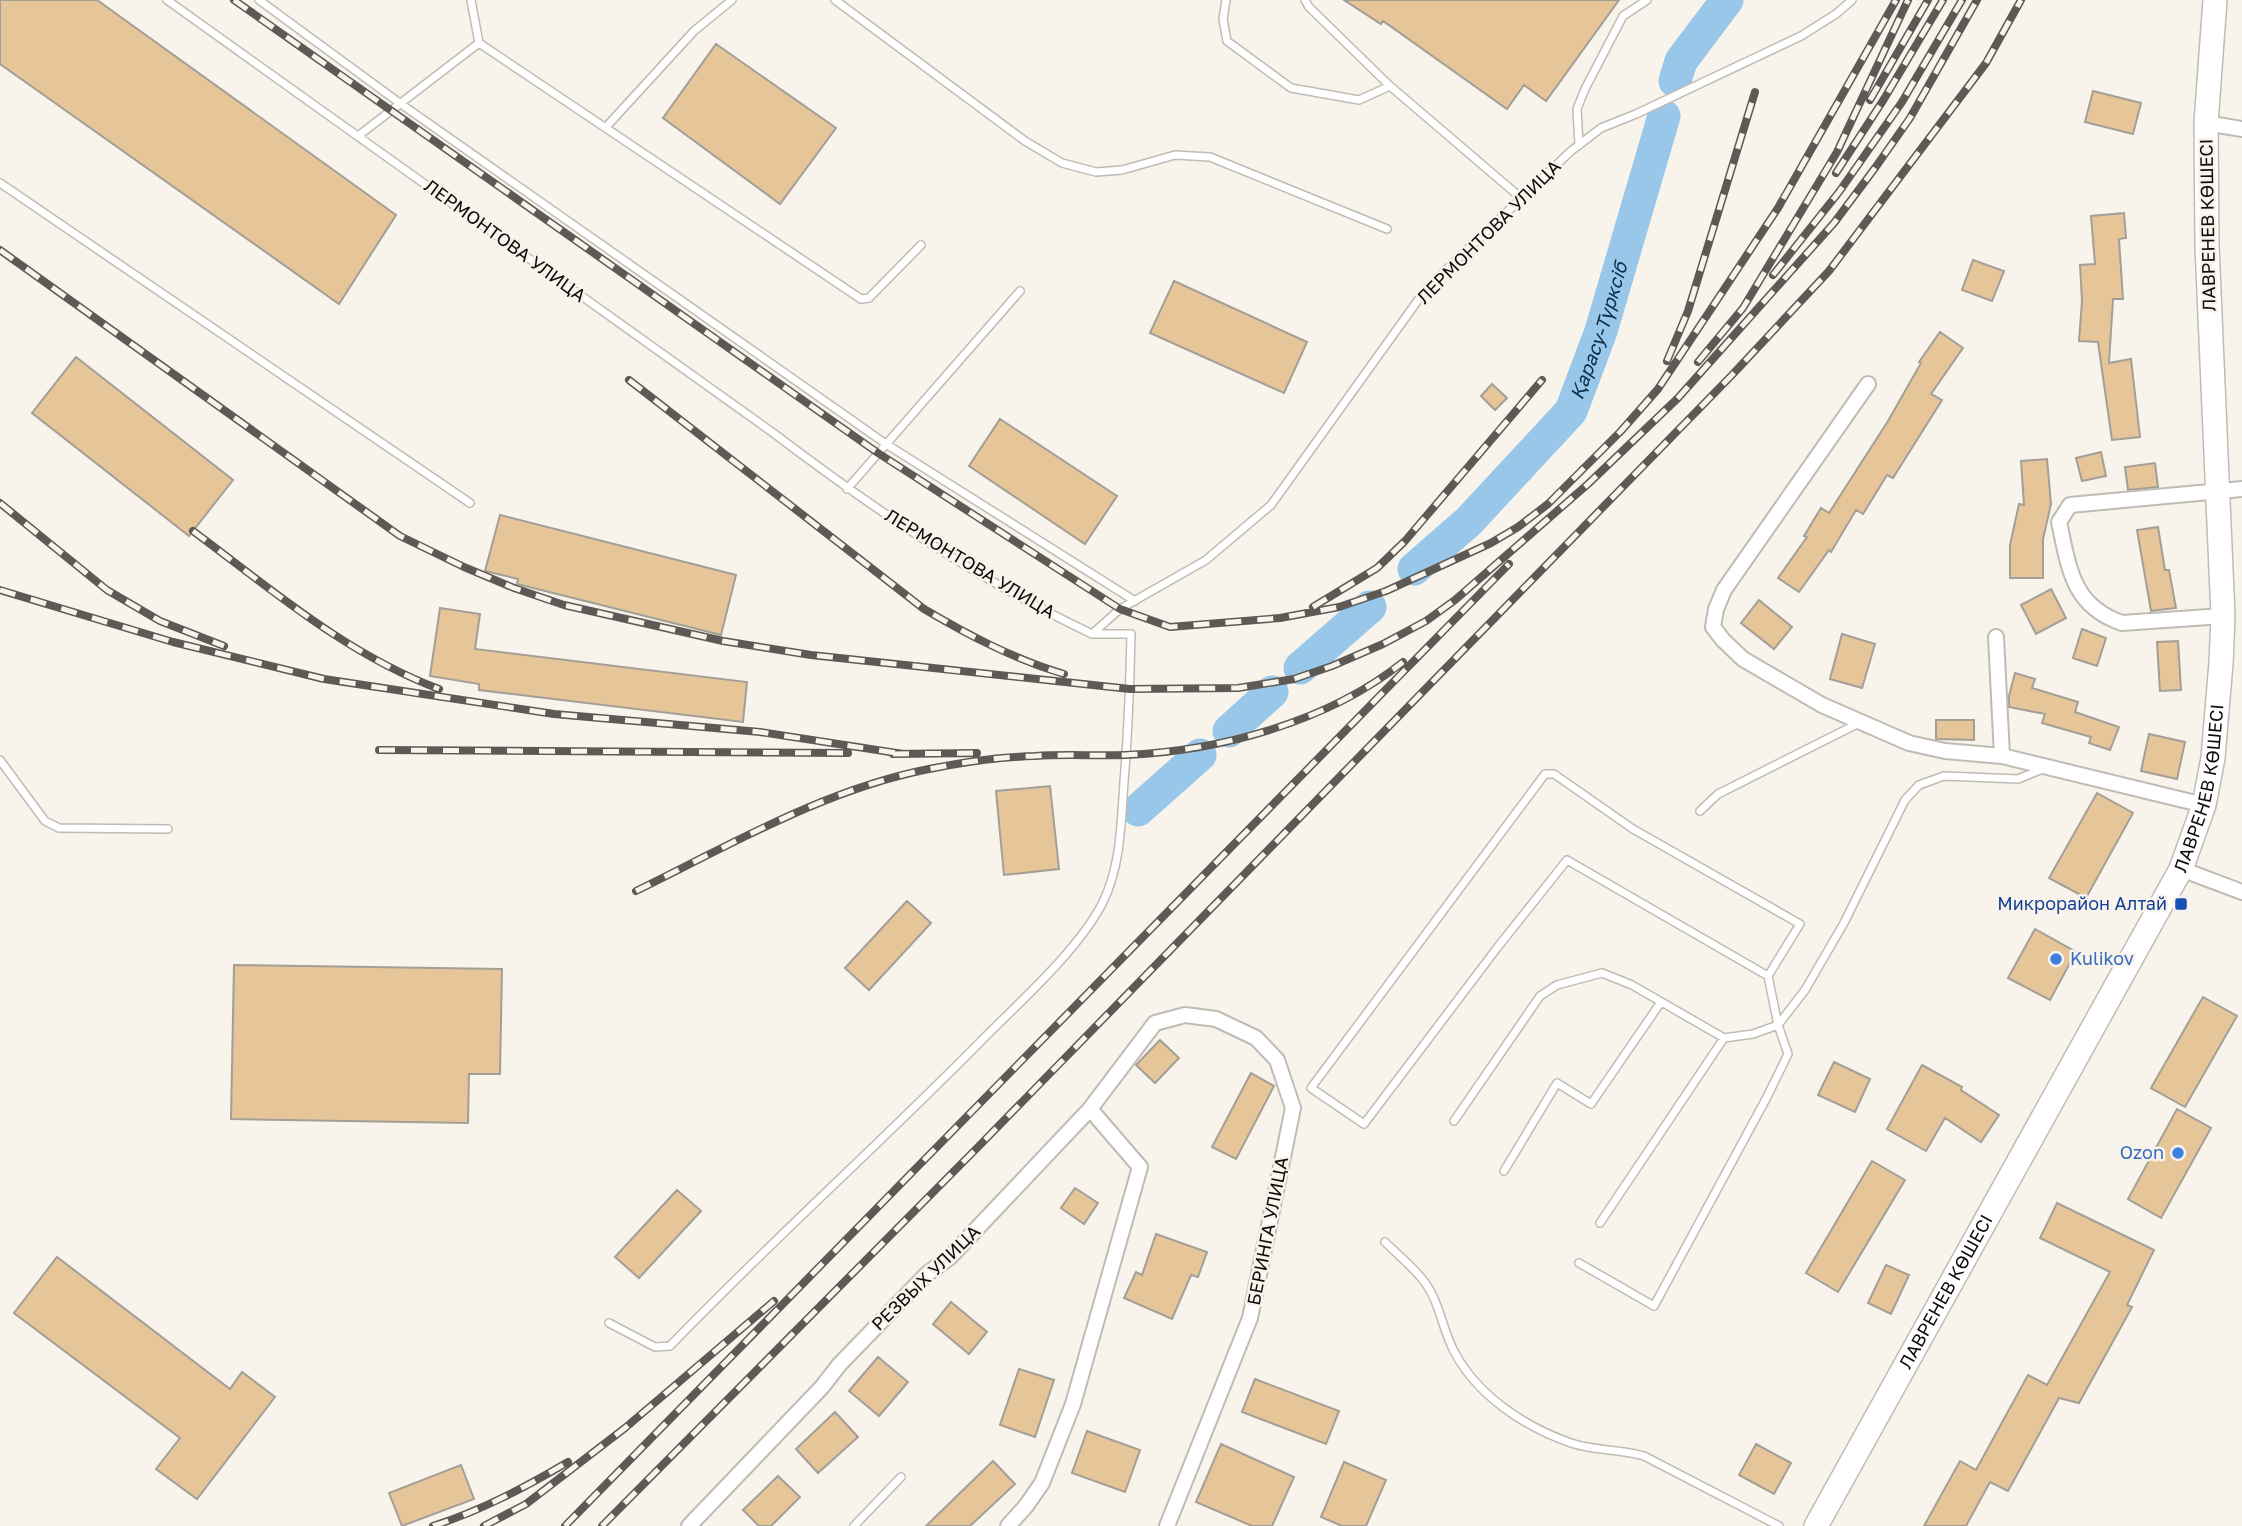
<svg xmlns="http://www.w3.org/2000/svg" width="2242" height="1526" font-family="'Golos Text',sans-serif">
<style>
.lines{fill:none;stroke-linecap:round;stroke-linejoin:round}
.river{stroke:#99c7ea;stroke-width:33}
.building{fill:#e6c699;stroke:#a39e97;stroke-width:2}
.service-casing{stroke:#c0bbb4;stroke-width:10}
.minor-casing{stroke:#c0bbb4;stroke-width:18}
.primary-casing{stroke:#c0bbb4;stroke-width:26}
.service{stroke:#fff;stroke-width:7}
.minor{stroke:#fff;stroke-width:14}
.primary{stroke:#fff;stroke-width:23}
.rail-casing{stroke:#5d5a56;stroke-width:8}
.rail{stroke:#f8f3eb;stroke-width:5;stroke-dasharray:16;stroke-linecap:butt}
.transit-dot{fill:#1a4fb4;stroke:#f8f3eb;stroke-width:2.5}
.shop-dot{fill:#3f7fe0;stroke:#f8f3eb;stroke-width:2.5}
.labels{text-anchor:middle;stroke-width:5;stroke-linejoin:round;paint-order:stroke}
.street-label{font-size:18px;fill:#0f0d0b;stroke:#f8f3eb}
.transit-label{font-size:18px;fill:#164399;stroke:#f8f3eb;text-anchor:end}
.shop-label{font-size:18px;fill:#366cbe;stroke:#f8f3eb;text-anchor:start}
.water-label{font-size:19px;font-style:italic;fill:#082d45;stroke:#f8f3eb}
</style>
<rect width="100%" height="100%" fill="#f8f3eb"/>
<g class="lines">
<g class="river">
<path d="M1675 81 1681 61 1727 0"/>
<path id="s1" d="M1414 569 1469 521 1571 411 1601 331 1664 116"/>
<path d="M1300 668 1370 607"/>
<path d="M1229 731 1272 692"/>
<path d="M1138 810 1200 755"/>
</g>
</g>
<path class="building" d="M0 0H97L396 215 339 304 0 64Z
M1344 0H1619L1546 101 1524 85 1507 109 1383 21 1381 24Z
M716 44 836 128 780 204 663 118Z
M2093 91 2141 103 2133 134 2085 122Z
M2124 213 2126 238 2119 239 2123 299H2113L2109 363 2131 359 2140 437 2112 440 2098 342 2079 341 2082 301 2080 265 2095 264 2091 216Z
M1973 260 2004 271 1992 301 1962 290Z
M1174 281 1307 342 1284 393 1150 333Z
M1940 332 1963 348 1931 394 1942 400 1893 478 1887 475 1863 514 1856 510 1831 552 1829 550 1799 592 1778 578 1807 537 1804 536 1821 508 1829 513 1888 421 1921 363 1919 362Z
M76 357 233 480 189 536 32 413Z
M1492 384 1507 398 1495 410 1481 396Z
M1000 419 1117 496 1085 544 969 466Z
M2101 452 2106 476 2082 481 2076 458Z
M2047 459 2051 504 2043 539V578H2010V545L2019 504 2024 505 2021 461Z
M2155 463 2158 487 2128 490 2125 467Z
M500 515 736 575 721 635 517 584 518 579 485 571Z
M2158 527 2165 570H2169L2176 608 2151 611 2137 530Z
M2051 589 2066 618 2036 634 2021 605Z
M1759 600 1792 627 1774 649 1741 623Z
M440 608 480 614 475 649 747 682 743 722 479 690V684L430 676Z
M2082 629 2106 638 2097 666 2073 658Z
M1842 634 1875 644 1862 688 1830 679Z
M2178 641 2181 690 2160 691 2157 642Z
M2015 673 2035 679 2032 688 2078 702 2075 712 2119 727 2110 750 2089 743 2091 737 2042 723 2045 714 2009 707V696Z
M1936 720H1974V740L1936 739Z
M2149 734 2185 742 2177 779 2141 771Z
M1050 786 1059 869 1004 875 996 791Z
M2097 793 2133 813 2086 898 2049 878Z
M907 901 931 923 869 990 845 968Z
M2035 929 2076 952 2050 1000 2008 978Z
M234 965 502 969 500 1074H469L468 1123 231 1119Z
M2203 997 2237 1016 2185 1107 2151 1088Z
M1160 1040 1179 1058 1155 1083 1136 1065Z
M1834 1062 1870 1079 1855 1112 1818 1095Z
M1922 1065 1962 1087 1961 1090 1999 1115 1981 1142 1945 1118 1926 1151 1887 1129Z
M1251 1073 1274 1086 1236 1159 1212 1147Z
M2177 1109 2211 1128 2161 1218 2128 1199Z
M1872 1161 1905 1180 1838 1292 1806 1273Z
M1075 1188 1098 1203 1084 1224 1061 1208Z
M677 1190 701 1211 639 1278 615 1257Z
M2057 1203 2154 1250 2127 1305 2132 1307 2079 1403 2059 1398 2008 1491 1990 1482 1966 1526H1924L1960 1461 1976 1470 2028 1375 2047 1385 2110 1272 2040 1238Z
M1156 1234 1207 1252 1198 1277 1191 1275 1172 1319 1124 1298 1136 1272 1142 1275Z
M57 1257 230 1389 242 1372 275 1397 197 1499 156 1469 180 1438 14 1313Z
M1886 1265 1909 1275 1891 1314 1868 1303Z
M951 1302 987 1332 969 1354 933 1324Z
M878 1357 908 1382 879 1416 849 1391Z
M1019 1369 1054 1380 1035 1437 1000 1425Z
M1255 1379 1339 1411 1326 1444 1242 1412Z
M835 1412 858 1437 818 1473 796 1449Z
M1087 1431 1140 1450 1125 1492 1072 1473Z
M1221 1444 1294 1477 1272 1526H1252L1196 1502Z
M1756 1444 1791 1463 1774 1494 1739 1475Z
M993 1461 1015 1484 970 1526H926Z
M1344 1462 1386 1480 1366 1526H1342L1321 1517Z
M461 1465 474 1499 402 1526 389 1493Z
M778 1476 800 1497 771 1526H759L743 1510Z"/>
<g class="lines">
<defs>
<path id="service" d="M167 0 772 432C872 508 978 580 1092 634L1120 609 1206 560 1271 505 1426 289 1571 151 1601 128 1636 114 1801 36 1836 14 1852 0
M259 0 401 104 886 444 1135 601
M471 0 479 43
M835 0 1025 141 1062 163 1096 172 1122 170 1175 155 1210 157 1387 229
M1226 0 1223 19 1227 41 1291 88 1359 100 1390 86 1520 197
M1305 0 1309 7 1390 86
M607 126 694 31 732 0
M358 136 479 43 861 299 869 298 921 245
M1579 145 1577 109 1585 89 1623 16 1647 0
M0 183 470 503
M847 489 1020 291
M0 760 45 821 59 828 168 829
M1700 811 1718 794 1861 722
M1454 1121 1540 996 1557 985 1602 973 1632 985 1724 1038 1753 1034 1778 1025 1805 990 1844 923 1905 800 1919 785 1944 776 2018 779 2045 768
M1504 1171 1557 1083 1591 1104 1661 1002
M1600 1223 1724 1038
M1385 1242C1397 1254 1412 1266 1423 1280 1440 1301 1442 1330 1455 1353 1478 1396 1525 1427 1571 1443 1594 1451 1620 1449 1644 1456L1779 1526
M1579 1263 1654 1306 1767 1097 1788 1054 1778 1025 1768 976 1567 860 1497 948 1364 1124 1311 1088 1545 774H1554L1633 829 1800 924 1768 976
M609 1323 655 1347 670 1346C772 1240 882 1142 985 1037 1022 1000 1080 948 1103 902 1121 865 1121 823 1124 782 1128 733 1130 683 1131 634H1093
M854 1526 901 1477"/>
<path id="minor" d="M2206 123 2242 129
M1868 384 1724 590 1716 609 1713 627 1723 640 1743 659 1822 705 1909 743 1945 751 2002 756 2204 805
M2223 616 2122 623C2072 606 2069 568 2059 522L2070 505 2242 489
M1996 637 2002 756
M2181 869 2242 892
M689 1526 822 1387 839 1365 927 1274 950 1257 1090 1109 1155 1023 1185 1015 1216 1019 1256 1038 1277 1060 1293 1108 1250 1318 1167 1526
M1008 1526 1026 1506 1042 1483 1073 1404 1140 1167 1090 1109"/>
<g id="primary">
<path id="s2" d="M1816 1526 2181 869 2204 805 2213 758 2221 663 2223 616 2207 246 2206 123 2215 0"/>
</g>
</defs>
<use href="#service" class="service-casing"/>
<use href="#minor" class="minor-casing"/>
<use href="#primary" class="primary-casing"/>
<use href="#service" class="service"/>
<use href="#minor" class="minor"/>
<use href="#primary" class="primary"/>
<defs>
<path id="rail" d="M234 0 878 453 1120 609 1170 627 1280 618 1339 607 1386 591 1491 543 1518 527 1548 504 1621 431 1658 389 1778 208 1896 0
M1870 100 1928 0
M1836 173 1884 99 1943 0
M0 250 400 536 464 567 514 588 564 605 723 641 811 655 1130 689 1238 688 1294 679 1332 666 1383 644 1426 621 1455 600 1588 484 1678 398 1834 223 1875 168 1910 118 1977 0
M1773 275 1839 192 1902 102 1962 0
M1667 361 1688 311 1755 92
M1698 362 1743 308 1837 152 1908 0
M629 380 924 609C970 636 1014 659 1064 674
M0 503 107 590 160 621 224 646
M193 531C271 589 346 654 439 689
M0 590 173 642 324 679 554 714 760 732 903 754
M1313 607 1377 568 1405 541 1542 380
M379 750 848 753
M893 754 977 753
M636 891C730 845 826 789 929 769 964 762 999 757 1035 756 1065 754 1095 756 1125 755 1219 751 1328 722 1403 662
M433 1526C482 1510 524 1488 568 1462
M484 1526 526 1504 625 1428 774 1301
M565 1526 1509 564
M602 1526 979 1146 1732 375 1829 271 1986 63 2021 0"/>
</defs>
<use href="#rail" class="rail-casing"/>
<use href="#rail" class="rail"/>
</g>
<rect class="transit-dot" x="2174" y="897" width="14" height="14" rx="3.5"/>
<g class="shop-dot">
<circle cx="2056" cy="959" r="7"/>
<circle cx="2178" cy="1153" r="7"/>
</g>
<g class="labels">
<g class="street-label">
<text transform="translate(2208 225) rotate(-91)" y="6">ЛАВРЕНЕВ КӨШЕСІ</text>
<text transform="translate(1489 232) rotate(-45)" y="6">ЛЕРМОНТОВА УЛИЦА</text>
<text transform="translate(505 241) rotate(36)" y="6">ЛЕРМОНТОВА УЛИЦА</text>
<text transform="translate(970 564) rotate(31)" y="6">ЛЕРМОНТОВА УЛИЦА</text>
<text dy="6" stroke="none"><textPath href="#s2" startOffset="835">ЛАВРЕНЕВ КӨШЕСІ</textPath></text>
<text transform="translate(1268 1231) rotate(-79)" y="6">БЕРИНГА УЛИЦА</text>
<text transform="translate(926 1278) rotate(-44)" y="6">РЕЗВЫХ УЛИЦА</text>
<text dy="6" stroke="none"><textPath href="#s2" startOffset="268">ЛАВРЕНЕВ КӨШЕСІ</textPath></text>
</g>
<g class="transit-label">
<text x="2167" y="910">Микрорайон Алтай</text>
</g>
<g class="shop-label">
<text x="2070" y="965">Kulikov</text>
<text x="2164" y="1159" text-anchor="end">Ozon</text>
</g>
<g class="water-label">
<text dy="7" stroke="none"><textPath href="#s1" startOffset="308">Қарасу-Түрксіб</textPath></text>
</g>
</g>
</svg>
